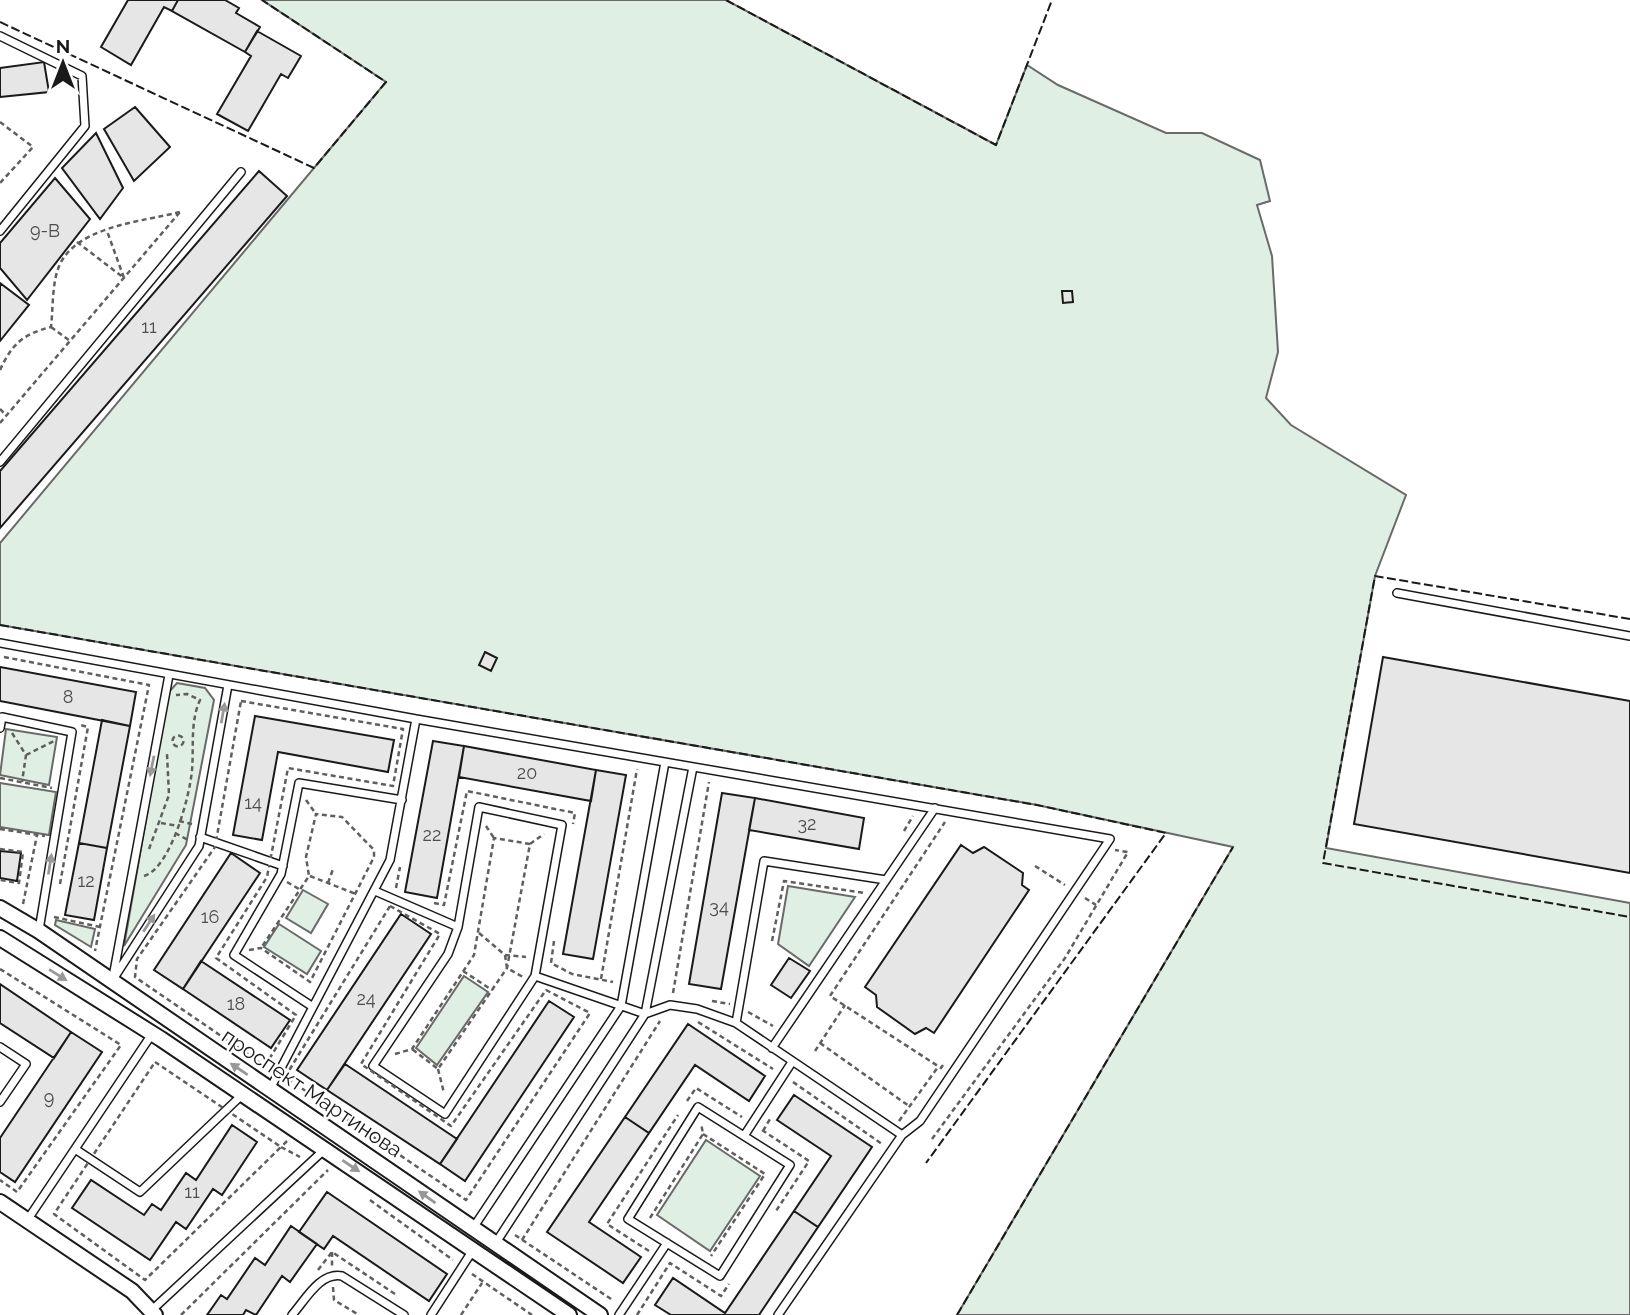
<svg xmlns="http://www.w3.org/2000/svg" width="1630" height="1315" font-family="Raleway,sans-serif">
<style>
.green{fill:#e0efe3;stroke:#6a6a6a;stroke-width:2}
.building{fill:#e6e6e6;stroke:#1a1a1a;stroke-width:2}
.lines{fill:none;stroke-linecap:round;stroke-linejoin:round}
.lane-casing{stroke:#1a1a1a;stroke-width:10}
.street-casing{stroke:#1a1a1a;stroke-width:18}
.path{stroke:#5f5f5f;stroke-width:2.5;stroke-dasharray:5 3.5;stroke-linecap:butt}
.lane{stroke:#fff;stroke-width:7}
.street{stroke:#fff;stroke-width:14}
.fence{stroke:#1a1a1a;stroke-width:2;stroke-dasharray:9 3.5;stroke-linecap:butt}
.oneway{fill:#989898}
.labels{text-anchor:middle;stroke-width:5;stroke-linejoin:round;paint-order:stroke}
.number-label{font-size:18px;fill:#4d4d4d}
.street-label{font-size:21px;fill:#1a1a1a;stroke:#fff}
</style>
<rect width="100%" height="100%" fill="#fff"/>
<path class="green" d="M262 0H726L996 145 1027 65 1058 85 1166 133H1202L1260 160 1270 201 1257 205 1272 256 1278 352 1266 398 1291 425 1406 495 1375 576 1326 848 1630 903V1315H957L1233 847 1037 805 0 625V543L386 82Z
M177 683 205 688 214 700 186 845 124 946 168 693Z
M6 729 57 737 49 785 0 775Z
M0 783 56 792 49 835 0 827Z
M788 886 855 897 809 966 778 944Z
M303 890 328 904 311 933 286 918Z
M56 920 95 929 91 947 55 925Z
M279 924 321 951 307 974 264 947Z
M464 976 488 992 437 1065 416 1048Z
M706 1140 760 1176 710 1251 657 1215Z"/>
<path class="building" d="M128 0H178L172 11 164 7 131 65 101 47Z
M178 0H225L239 8 236 13 260 27 245 52 172 11Z
M257 31 301 56 288 78 281 74 248 131 217 114 251 56 245 52Z
M44 62 49 92 0 97V68Z
M135 107 170 147 134 181 104 129Z
M96 133 123 188 100 219 62 168Z
M259 171 287 196 0 528V471Z
M55 178 90 219 27 300 0 268V243Z
M0 283 29 305 0 341Z
M1062 291H1072L1073 302 1063 303Z
M485 652 497 658 491 671 479 665Z
M1383 657 1630 701V873L1354 824Z
M0 667 136 692 130 726 0 701Z
M255 716 394 740 388 772 278 752 262 840 233 835Z
M102 720 130 726 107 848 79 843Z
M433 741 464 746 437 898 405 892Z
M464 746 596 770 591 801 459 777Z
M596 770 626 775 593 959 563 954Z
M722 793 755 798 721 989 689 984Z
M755 798 864 818 859 849 749 830Z
M79 843 107 848 94 920 65 915Z
M961 845 973 853 984 847 1023 873 1022 885 1029 890 934 1033 926 1028 915 1034 877 1007 876 995 865 987Z
M0 851 21 853 17 881 0 878Z
M231 853 260 873 183 989 154 970Z
M401 914 431 934 327 1090 297 1070Z
M789 958 810 971 791 998 771 985Z
M201 961 290 1020 271 1048 183 989Z
M0 984 71 1032 54 1058 0 1023Z
M549 1001 574 1017 465 1181 440 1164Z
M688 1024 765 1076 749 1101 695 1065 649 1133 625 1117Z
M71 1032 102 1052 15 1182 0 1172V1138Z
M345 1064 457 1139 440 1164 327 1090Z
M794 1095 872 1147 818 1227 794 1211 831 1156 777 1120Z
M625 1117 649 1133 589 1222 641 1257 623 1283 547 1232Z
M232 1125 257 1142 222 1195 213 1189 186 1229 176 1222 150 1260 72 1208 91 1180 144 1215 152 1204 161 1210 186 1173 196 1180Z
M327 1192 447 1274 429 1301 333 1236 324 1249 299 1232Z
M794 1211 818 1227 759 1315H671L655 1305 673 1278 725 1313Z
M291 1226 317 1244 290 1282 282 1276 256 1315 246 1310 243 1315H207L221 1295 227 1299 255 1258 265 1265Z"/>
<g class="lines">
<defs>
<path id="lane" d="M0 36 82 76 85 126 0 231
M0 462 241 172
M1397 593 1630 636
M0 643 416 719 1110 839 920 1121 902 1135 778 1315
M0 728 2 717 72 732 39 930
M479 807 562 825 535 976 445 1114 373 1066 448 954 458 927Z
M200 837 283 866
M375 891 458 927
M535 976 645 1014 670 1005 697 1009 736 1023 902 1135
M113 977 169 675
M112 981 199 846 228 685
M313 1007 234 955 281 874 299 783 402 800
M736 1023 764 861 886 880
M0 1047 26 1064 0 1102
M772 1048 935 808
M270 1089 390 860 416 719
M698 1107 790 1165 720 1276 628 1219Z
M744 1136 792 1062
M75 1149 140 1192 243 1094
M28 1219 152 1034
M473 1228 621 1006 665 762
M495 1244 645 1014 693 767
M152 1310 325 1149
M292 1315C306 1299 320 1272 342 1276L404 1315
M431 1315 473 1250
M619 1315 667 1243"/>
<path id="street" d="M0 908 39 931 600 1315
M0 938 161 1039 569 1315
M0 1202 132 1291 155 1315"/>
</defs>
<use href="#lane" class="lane-casing"/>
<use href="#street" class="street-casing"/>
<path class="path" d="M0 122 33 147 0 183
M77 242 124 278 107 231
M51 327 70 341
M0 370C12 344 23 334 51 327 53 310 52 289 57 272 70 226 142 222 180 212
M0 409 6 415
M0 423 180 212
M4 657 149 685 95 951
M241 701 403 729 393 786 288 768 267 877 216 958 296 1015 265 1066 135 977 137 959 215 847Z
M12 733 26 755 22 782
M172.5 741a5.5 5.5 0 1 1 11 0a5.5 5.5 0 1 1-11 0Z
M26 755 54 741
M0 778 52 788
M306 800 316 814
M179 821 192 824
M161 823 178 826
M486 826 494 838
M0 829 45 836
M904 831 913 816
M175 833 190 841
M530 844 544 834
M0 849 23 852 19 883 0 880
M149 849 169 795 167 754
M1035 866 1065 885
M144 876C171 868 190 795 192 770 194 746 190 722 200 700L187 694 176 695
M310 876 356 894
M287 882 299 889
M328 883 333 869
M60 884 88 727 80 725
M396 888 400 867
M1085 898 1096 905
M434 903 444 905 467 791 575 813 573 824
M23 904 37 835
M390 906 440 934 361 1064 451 1126 546 990 590 1013 466 1200 285 1077Z
M54 917 100 927
M479 933 505 955 526 957
M554 941 551 963 572 974 613 982
M772 941 784 881 864 893
M249 950 261 948 310 982 374 857V850L342 817 316 814 306 857 309 876 261 948
M505 955 507 968 523 977
M0 969 121 1045 17 1192 0 1180
M463 971 492 990
M601 979 637 769
M673 993 709 782
M712 1001 730 1004
M748 1012 773 1026
M698 1022 773 1069
M820 1043 909 1106
M815 1051 845 1005
M395 1054 412 1049 474 955 494 838 530 844 507 968 438 1069 412 1049
M155 1062 281 1147 145 1280 54 1214Z
M943 1065 941 1068 830 996 945 822
M438 1069 444 1093
M793 1082 882 1144
M687 1101 696 1088 742 1117
M899 1121 938 1067
M762 1130 809 1161 776 1211
M763 1131 770 1119
M703 1134 765 1174 711 1256
M932 1139 1065 958 1128 852 1115 850
M287 1141 281 1147 300 1157
M370 1200 453 1260
M650 1218 703 1134 701 1123
M515 1235 614 1301
M522 1240 660 1021
M649 1251 607 1224 678 1115
M332 1252V1266
M318 1270 332 1252 398 1296
M472 1274 532 1315
M333 1287 334 1300 359 1315
M181 1315 328 1170
M461 1315 482 1283
M637 1315 670 1263 721 1296 729 1284"/>
<use href="#lane" class="lane"/>
<use href="#street" class="street"/>
<path class="fence" d="M726 0 996 145 1052 0
M0 22 314 168 386 82 262 0
M1630 619 1375 576 1323 863 1630 917
M0 625 1037 805 1166 833 926 1163
M957 1315 1233 847"/>
</g>
<defs><path id="oneway-solid" d="M-6-.8H1V-3.2L6.5 0L1 3.2V.8H-6Z" transform="scale(1.75)"/></defs>
<g class="oneway">
<use href="#oneway-solid" transform="translate(223 713) rotate(-80)"/>
<use href="#oneway-solid" transform="translate(152 766) rotate(101)"/>
<use href="#oneway-solid" transform="translate(50 864) rotate(-81)"/>
<use href="#oneway-solid" transform="translate(149 923) rotate(-57)"/>
<use href="#oneway-solid" transform="translate(58 975) rotate(32)"/>
<use href="#oneway-solid" transform="translate(239 1069) rotate(-146)"/>
<use href="#oneway-solid" transform="translate(351 1166) rotate(34)"/>
<use href="#oneway-solid" transform="translate(427 1197) rotate(-145)"/>
</g>
<g class="labels">
<g class="number-label">
<text x="45" y="237">9-В</text>
<text x="149" y="333">11</text>
<text x="68" y="703">8</text>
<text x="527" y="779">20</text>
<text x="253" y="809">14</text>
<text x="807" y="830">32</text>
<text x="432" y="841">22</text>
<text x="86" y="887">12</text>
<text x="719" y="913">34</text>
<text x="210" y="923">16</text>
<text x="366" y="1005">24</text>
<text x="236" y="1010">18</text>
<text x="49" y="1104">9</text>
<text x="192" y="1198">11</text>
</g>
<g class="street-label">
<text transform="translate(312 1093) rotate(34)" y="7">проспект Мартинова</text>
</g>
</g>
<g transform="translate(63 63)" stroke="#ffffff" stroke-width="5" paint-order="stroke">
<path d="M0-5L12 26L0 18L-12 26Z" fill="#1a1a1a"/>
<text y="-10" font-size="19" font-weight="bold" text-anchor="middle" fill="#1a1a1a">N</text>
</g>
</svg>
